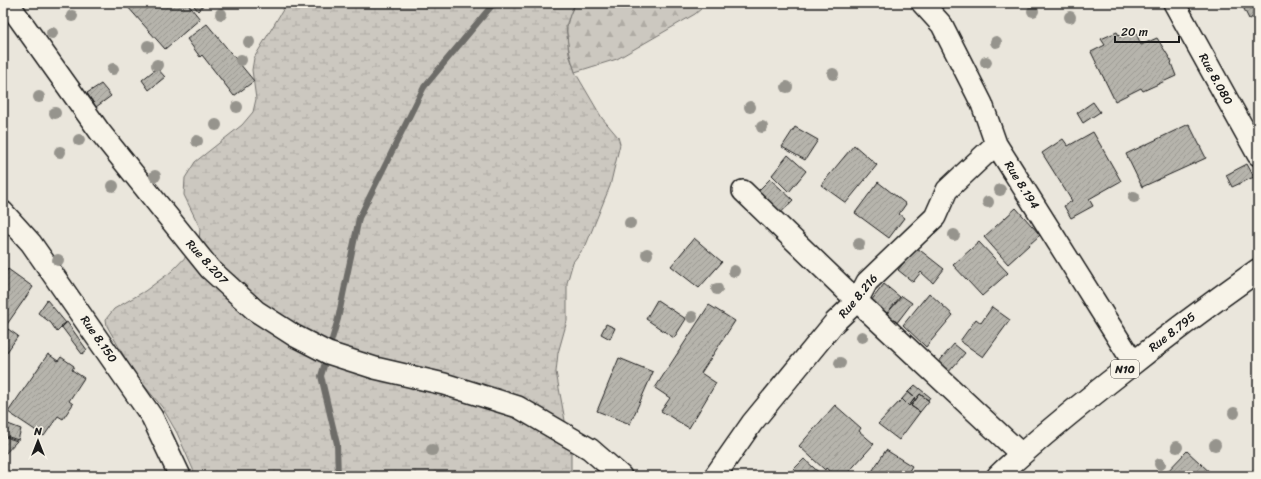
<svg xmlns="http://www.w3.org/2000/svg" width="1261" height="479" font-family="Sriracha,sans-serif">
<style>
.forest{fill:url(#forest-firs);stroke:#74726e}
.wetland{fill:url(#wetland-marsh);stroke:#74726e}
.lines{fill:none;stroke-linecap:round;stroke-linejoin:round}
.stream{stroke:#6d6c68;stroke-width:6}
.building{fill:url(#building-hatch);stroke:#1c1c1c}
.street-casing{stroke:#1c1c1c;stroke-width:24}
.highway-casing{stroke:#1c1c1c;stroke-width:25}
.street{stroke:#f7f3e8;stroke-width:21}
.highway{stroke:#f7f3e8;stroke-width:22}
.tree{fill:#96948d}
.labels{text-anchor:middle;stroke-width:3;stroke-linejoin:round;paint-order:stroke}
.shield{fill:#f7f3e8;stroke:#5e5c59;stroke-width:1}
.shield-label{font-size:11px;font-weight:bold;fill:#1c1c1c}
.street-label{font-size:12px;fill:#1c1c1c;stroke:#f7f3e8}
</style>
<defs>
<pattern id="forest-firs" width="22" height="20" patternUnits="userSpaceOnUse"><rect width="22" height="20" fill="#ccc8c0"/><path d="M5 1l3.5 6h-7zM16 11l3.5 6h-7z" fill="#afaba4"/></pattern>
<pattern id="wetland-marsh" width="20" height="14" patternUnits="userSpaceOnUse"><rect width="20" height="14" fill="#ccc8c0"/><path d="M1 5h8M5 5V1M11 12h8M15 12V8" fill="none" stroke="#afaba4"/></pattern>
<pattern id="building-hatch" width="6" height="6" patternUnits="userSpaceOnUse"><rect width="6" height="6" fill="#b6b4ac"/><path d="M-1 1l2-2M0 6l6-6M5 7l2-2" fill="none" stroke="#9c9a93"/></pattern>
</defs>
<rect width="100%" height="100%" fill="#eae6dc"/>
<filter id="ink" filterUnits="userSpaceOnUse"><feTurbulence type="fractalNoise" baseFrequency=".025" numOctaves="2"/><feDisplacementMap in="SourceGraphic" scale="8" xChannelSelector="R" yChannelSelector="G"/><feConvolveMatrix kernelMatrix="1 2 1 2 8 2 1 2 1" color-interpolation-filters="sRGB"/></filter>
<g filter="url(#ink)">
<path class="forest" d="M577 3H708L695 14 617 59 575 72C568 49 560 23 577 3Z"/>
<path class="wetland" d="M287 3H577L572 9 566 26 569 54 575 72 602 118 618 137 620 144 610 186 586 245 573 262 567 283V321L558 353 556 372 571 453V476H196L177 433 162 407 133 372 107 326 106 319 114 309 145 291 172 271 199 243 200 228 184 195 185 178 195 162 242 125 253 112 256 99 252 70 254 58Z"/>
<g class="lines">
<path class="stream" d="M338 476 337 444 321 376 338 319 359 218 424 87 494 3"/>
</g>
<path class="building" d="M131 3H187L200 19 165 49 127 6Z
M192 3H205L198 11Z
M1241 3H1258V15L1249 19Z
M207 24 254 81 234 96 202 55 200 57 187 39Z
M1135 30 1141 45 1157 38 1172 62 1171 63 1176 76 1143 91 1141 88 1115 101 1091 52 1105 45 1101 39 1117 32 1120 37Z
M157 68 165 77 149 90 142 80Z
M101 84 111 96 96 107 87 93Z
M1093 102 1100 112 1083 123 1077 113Z
M1189 124 1206 158 1142 187 1126 154Z
M795 127 818 140 805 160 782 147Z
M1093 132 1121 181 1089 199 1093 206 1071 218 1064 206 1072 201 1042 153 1063 139 1068 146Z
M854 145 877 165 846 203 821 185Z
M788 155 806 171 789 192 772 175Z
M1247 164 1254 177 1232 187 1226 175Z
M770 179 793 200 776 218 754 195Z
M878 182 906 204 899 214 904 218 889 238 855 213Z
M1016 208 1040 235 1008 264 984 237Z
M694 238 722 262 699 288 671 266Z
M979 242 1008 273 982 296 953 265Z
M916 247 944 269 933 283 921 272 913 282 898 270Z
M8 269 33 287 3 330V276Z
M884 284 900 297 887 313 871 301Z
M929 293 953 315 926 347 903 325Z
M902 296 912 303 896 324 885 316Z
M47 300 66 323 57 332 51 323 38 313Z
M657 300 686 319 674 338 646 319Z
M709 305 735 321 701 373 716 383 689 428 661 411 670 398 655 388Z
M992 307 1010 320 983 357 960 341 976 319 981 323Z
M67 322 87 350 82 354 61 326Z
M606 324 615 328 610 339 601 334Z
M8 329 18 336 7 352 3 349V336Z
M954 344 965 353 948 373 937 364Z
M48 354 58 361 61 357 74 366 72 370 84 378 69 401 73 404 63 419 58 416 44 436 8 412Z
M619 358 653 372 630 424 597 411Z
M915 385 930 397 928 400 920 394 911 406 920 412 899 440 878 424 902 399 909 406 915 398 908 392Z
M908 392 915 398 909 406 902 399Z
M920 394 929 401 920 412 911 406Z
M835 405 861 428 859 431 874 444 845 476H835L826 468 825 470 799 446Z
M3 422 21 429 18 440 3 435Z
M3 436 17 441 3 456Z
M886 450 912 466 906 476H869Z
M1187 451 1214 476H1163Z
M804 459 823 476H787Z"/>
<g class="lines">
<defs>
<path id="street" d="M8 3 100 132 210 269 256 311 295 336 328 353 375 368 444 384 518 407 590 449 621 476
M922 3 942 25 982 104 996 144 1133 362
M1174 3 1258 155
M743 191 857 301 1021 454
M3 212 31 243 152 417 180 476
M715 476 752 423 835 322 857 301 867 282 935 217 947 190 996 144"/>
<path id="highway" d="M998 476C1036 440 1076 408 1117 376 1163 339 1210 304 1258 270"/>
</defs>
<use href="#street" class="street-casing"/>
<use href="#highway" class="highway-casing"/>
<use href="#street" class="street"/>
<use href="#highway" class="highway"/>
</g>
<g class="tree">
<circle cx="1033" cy="11" r="6"/>
<circle cx="221" cy="14" r="6"/>
<circle cx="72" cy="16" r="6"/>
<circle cx="1070" cy="17" r="6"/>
<circle cx="52" cy="33" r="6"/>
<circle cx="249" cy="42" r="6"/>
<circle cx="996" cy="42" r="6"/>
<circle cx="148" cy="46" r="6"/>
<circle cx="241" cy="60" r="6"/>
<circle cx="986" cy="62" r="6"/>
<circle cx="157" cy="65" r="6"/>
<circle cx="113" cy="69" r="6"/>
<circle cx="833" cy="74" r="6"/>
<circle cx="787" cy="87" r="6"/>
<circle cx="39" cy="97" r="6"/>
<circle cx="237" cy="107" r="6"/>
<circle cx="750" cy="107" r="6"/>
<circle cx="55" cy="113" r="6"/>
<circle cx="216" cy="125" r="6"/>
<circle cx="762" cy="127" r="6"/>
<circle cx="79" cy="140" r="6"/>
<circle cx="197" cy="141" r="6"/>
<circle cx="60" cy="152" r="6"/>
<circle cx="155" cy="176" r="6"/>
<circle cx="113" cy="186" r="6"/>
<circle cx="1000" cy="190" r="6"/>
<circle cx="1134" cy="197" r="6"/>
<circle cx="988" cy="202" r="6"/>
<circle cx="630" cy="223" r="6"/>
<circle cx="954" cy="235" r="6"/>
<circle cx="859" cy="244" r="6"/>
<circle cx="647" cy="254" r="6"/>
<circle cx="58" cy="260" r="6"/>
<circle cx="734" cy="271" r="6"/>
<circle cx="717" cy="289" r="6"/>
<circle cx="692" cy="317" r="6"/>
<circle cx="862" cy="337" r="6"/>
<circle cx="840" cy="363" r="6"/>
<circle cx="1234" cy="413" r="6"/>
<circle cx="1215" cy="445" r="6"/>
<circle cx="1177" cy="447" r="6"/>
<circle cx="432" cy="450" r="6"/>
<circle cx="1160" cy="464" r="6"/>
</g>
</g>
<g class="labels">
<rect class="shield" x="1111" y="360" width="28" height="18" rx="3"/>
<g class="shield-label">
<text x="1125" y="373">N10</text>
</g>
<g class="street-label">
<text transform="translate(1216 79) rotate(61)" y="4">Rue 8.080</text>
<text transform="translate(1022 185) rotate(58)" y="4">Rue 8.194</text>
<text transform="translate(207 262) rotate(48)" y="4">Rue 8.207</text>
<text transform="translate(858 296) rotate(-50)" y="4">Rue 8.216</text>
<text transform="translate(1172 332) rotate(-38)" y="4">Rue 8.795</text>
<text transform="translate(99 339) rotate(55)" y="4">Rue 8.150</text>
</g>
</g>
<rect width="1261" height="479" fill="none" stroke="#f7f3e8" stroke-width="16"/>
<rect x="8" y="8" width="1245" height="463" fill="none" stroke="#1c1c1c" stroke-width="1.5" filter="url(#ink)"/>
<g transform="translate(38 441)" stroke="#f7f3e8" stroke-width="3" paint-order="stroke">
<path d="M0-3L7 15L0 10L-7 15Z" fill="#1c1c1c"/>
<text y="-6" font-size="11" font-weight="bold" text-anchor="middle" fill="#1c1c1c">N</text>
</g>
<path d="M1115 36v6h64v-6" fill="none" stroke="#1c1c1c" stroke-width="2"/>
<text x="1121" y="36" font-size="12" fill="#1c1c1c" stroke="#f7f3e8" stroke-width="3" paint-order="stroke">20 m</text>
</svg>
